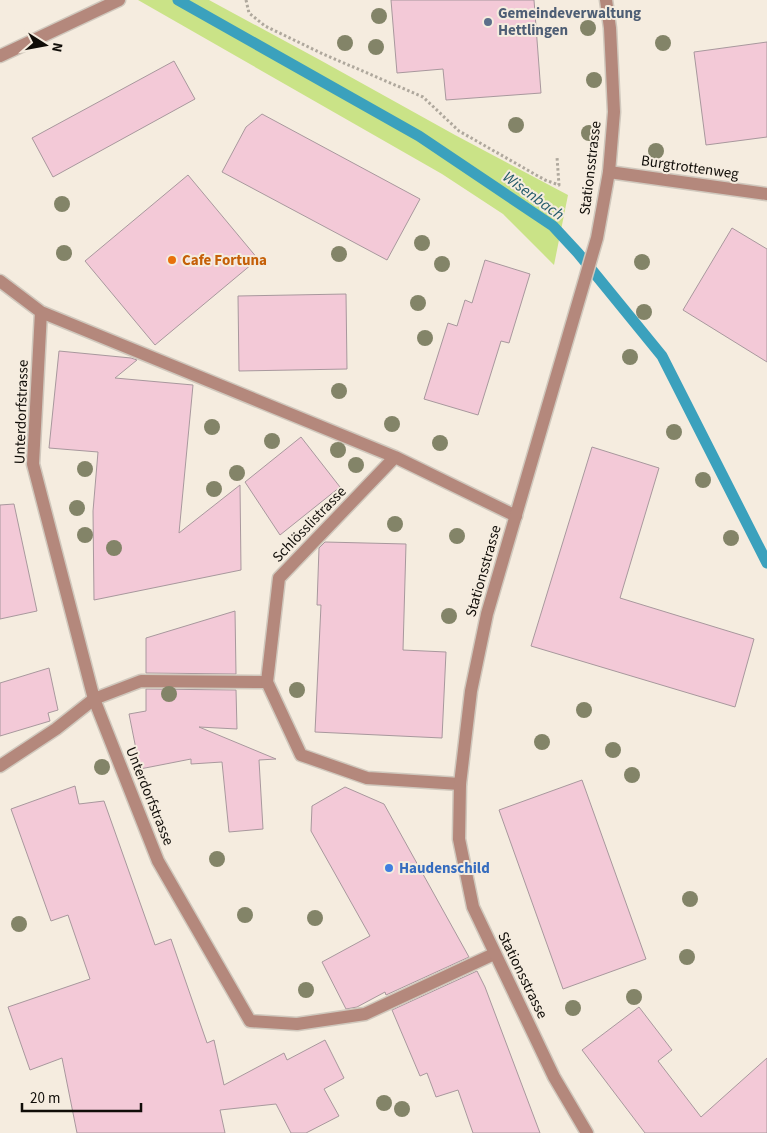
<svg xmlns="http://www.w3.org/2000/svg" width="767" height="1133" font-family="'Source Sans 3',sans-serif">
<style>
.green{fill:#cae387}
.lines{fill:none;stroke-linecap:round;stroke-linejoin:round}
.stream{stroke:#3ba1bd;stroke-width:11}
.building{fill:#f3c9d7;stroke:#a8989d}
.service-casing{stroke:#d0c8bd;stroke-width:15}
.minor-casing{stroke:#d0c8bd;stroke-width:15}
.tertiary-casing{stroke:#d0c8bd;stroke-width:15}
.path{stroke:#afa89d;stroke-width:3;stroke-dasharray:2.5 2.5;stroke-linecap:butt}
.service{stroke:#b4887c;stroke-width:12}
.minor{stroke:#b4887c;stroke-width:12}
.tertiary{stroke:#b4887c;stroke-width:12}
.tree{fill:#838468}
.service-dot{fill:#5c6f8a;stroke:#f5ecdf;stroke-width:2}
.food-dot{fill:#e8710a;stroke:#f5ecdf;stroke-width:2}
.shop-dot{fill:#3f7fe0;stroke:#f5ecdf;stroke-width:2}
.labels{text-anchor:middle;stroke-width:4;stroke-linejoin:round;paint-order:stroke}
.service-label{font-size:15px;font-weight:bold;fill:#4e5e75;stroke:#f5ecdf;text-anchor:start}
.street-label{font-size:15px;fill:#100d08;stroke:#f5ecdf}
.food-label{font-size:15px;font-weight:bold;fill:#c56008;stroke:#f5ecdf;text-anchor:start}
.shop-label{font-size:15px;font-weight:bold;fill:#366cbe;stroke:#f5ecdf;text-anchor:start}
.water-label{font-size:16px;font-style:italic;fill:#235a6a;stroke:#f5ecdf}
</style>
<rect width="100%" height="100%" fill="#f5ecdf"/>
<path class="green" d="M138 0H209L320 60 455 135 568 195 554 265 503 214 442 174Z"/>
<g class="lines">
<path class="stream" d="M178 0 419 136 553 226 578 253 662 356 767 563"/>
</g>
<path class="building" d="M391 0H534L541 93 446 100 443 69 397 73Z
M767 42V137L706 145 694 52Z
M174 61 195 99 53 177 32 138Z
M262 114 420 199 387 260 222 172 246 127Z
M188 175 258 259 155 345 85 261Z
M732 228 767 249V362L683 310Z
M485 260 530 274 509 343 501 341 478 415 424 399 448 323 457 326 465 300 472 303Z
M346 294 347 369 239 371 238 296Z
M59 351 131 358 137 360 115 378 193 385 179 533 240 485 241 570 94 600 93 511 98 452 49 448Z
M301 437 340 487 280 535 245 482Z
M592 447 659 468 620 598 754 639 735 707 531 646Z
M14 504 37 611 0 619V505Z
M325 542 406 544 403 650 446 652 442 738 315 732 321 605H317L319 548Z
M235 611 236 674 146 673V638Z
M49 668 58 710 48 713 50 721 0 736V683Z
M146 689 236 690 237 729 199 727 276 759 259 760 263 829 229 832 222 762 191 764V759L140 769 129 714 146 711Z
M582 780 646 959 563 989 499 810Z
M75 786 79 804 104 801 155 945 171 939 207 1043 214 1040 224 1085 284 1053 287 1060 325 1040 344 1078 324 1089 339 1116 306 1133H291L276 1104 220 1110 225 1133H77L62 1058 30 1070 8 1007 90 979 68 915 51 921 11 809Z
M345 787 384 804 469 957 386 995 385 992 357 1007 346 1009 322 962 370 936 311 831 312 806Z
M477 971 485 987 540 1133H473L458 1090 436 1097 427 1073 420 1076 392 1010Z
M639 1007 672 1050 658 1061 701 1117 767 1058V1133H645L582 1050Z"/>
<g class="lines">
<defs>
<path id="service" d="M0 766 56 729 94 699 141 681 267 682"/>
<path id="minor" d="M609 172 767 194
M0 281 41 312 395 457 516 516
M41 312 33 464 94 699 158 861 250 1021 297 1024 365 1014 494 954
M395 457 279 578 267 682 301 755 367 778 460 784"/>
<path id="tertiary" d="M0 56 119 0
M587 1133 554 1077 473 907 459 839 460 784 471 691 487 614 597 238 609 172 614 112 610 28 606 0"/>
</defs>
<use href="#service" class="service-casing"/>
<use href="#minor" class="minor-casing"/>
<use href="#tertiary" class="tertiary-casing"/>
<path class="path" d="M246 0 249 13 265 26 323 54 423 97 459 131 545 180 559 185 557 157"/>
<use href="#service" class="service"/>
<use href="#minor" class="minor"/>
<use href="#tertiary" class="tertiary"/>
</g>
<g class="tree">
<circle cx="379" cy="16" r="8"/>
<circle cx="588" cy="28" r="8"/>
<circle cx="345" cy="43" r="8"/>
<circle cx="663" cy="43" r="8"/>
<circle cx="376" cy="47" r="8"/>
<circle cx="594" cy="80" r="8"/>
<circle cx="516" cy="125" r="8"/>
<circle cx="589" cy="133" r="8"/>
<circle cx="656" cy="151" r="8"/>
<circle cx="62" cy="204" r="8"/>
<circle cx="422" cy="243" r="8"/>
<circle cx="64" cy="253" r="8"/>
<circle cx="339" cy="254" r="8"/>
<circle cx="642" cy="262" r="8"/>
<circle cx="442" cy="264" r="8"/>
<circle cx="418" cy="303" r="8"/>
<circle cx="644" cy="312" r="8"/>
<circle cx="425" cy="338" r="8"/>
<circle cx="630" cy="357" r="8"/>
<circle cx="339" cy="391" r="8"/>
<circle cx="392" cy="424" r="8"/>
<circle cx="212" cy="427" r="8"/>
<circle cx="674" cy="432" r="8"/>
<circle cx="272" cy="441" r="8"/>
<circle cx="440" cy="443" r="8"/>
<circle cx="338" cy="450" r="8"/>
<circle cx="356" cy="465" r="8"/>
<circle cx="85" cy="469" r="8"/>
<circle cx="237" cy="473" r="8"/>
<circle cx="703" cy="480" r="8"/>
<circle cx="214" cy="489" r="8"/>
<circle cx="77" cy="508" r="8"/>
<circle cx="395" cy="524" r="8"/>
<circle cx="85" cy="535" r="8"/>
<circle cx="457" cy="536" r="8"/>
<circle cx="731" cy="538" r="8"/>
<circle cx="114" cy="548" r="8"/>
<circle cx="449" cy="616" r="8"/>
<circle cx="297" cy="690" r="8"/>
<circle cx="169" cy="694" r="8"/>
<circle cx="584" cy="710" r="8"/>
<circle cx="542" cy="742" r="8"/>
<circle cx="613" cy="750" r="8"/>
<circle cx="102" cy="767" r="8"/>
<circle cx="632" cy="775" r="8"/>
<circle cx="217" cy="859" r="8"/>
<circle cx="690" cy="899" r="8"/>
<circle cx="245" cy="915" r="8"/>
<circle cx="315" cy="918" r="8"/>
<circle cx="19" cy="924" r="8"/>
<circle cx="687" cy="957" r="8"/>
<circle cx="306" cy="990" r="8"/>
<circle cx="634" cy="997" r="8"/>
<circle cx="573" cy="1008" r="8"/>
<circle cx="384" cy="1103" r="8"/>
<circle cx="402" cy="1109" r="8"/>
</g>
<circle class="service-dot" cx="488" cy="22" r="5"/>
<circle class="food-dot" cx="172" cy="260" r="5"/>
<circle class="shop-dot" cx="389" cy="868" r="5"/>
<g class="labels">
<g class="service-label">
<text x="498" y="18">Gemeindeverwaltung<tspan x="498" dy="17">Hettlingen</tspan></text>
</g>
<g class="street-label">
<text transform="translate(690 167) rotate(8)" y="5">Burgtrottenweg</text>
<text transform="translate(590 168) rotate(-83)" y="5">Stationsstrasse</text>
<text transform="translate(21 412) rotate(-88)" y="5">Unterdorfstrasse</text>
<text transform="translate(309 524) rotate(-46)" y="5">Schlösslistrasse</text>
<text transform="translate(483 571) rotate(-74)" y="5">Stationsstrasse</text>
<text transform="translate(150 796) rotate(68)" y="5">Unterdorfstrasse</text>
<text transform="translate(523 975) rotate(64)" y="5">Stationsstrasse</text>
</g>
<g class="food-label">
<text x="182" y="265">Cafe Fortuna</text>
</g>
<g class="shop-label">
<text x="399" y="873">Haudenschild</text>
</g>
<g class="water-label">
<text transform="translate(534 195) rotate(36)" y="6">Wisenbach</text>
</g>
</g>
<g transform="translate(45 45) rotate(101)" stroke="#f5ecdf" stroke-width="4" paint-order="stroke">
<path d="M0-4L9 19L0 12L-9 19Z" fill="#100d08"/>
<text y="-8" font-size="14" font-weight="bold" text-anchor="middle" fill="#100d08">N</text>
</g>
<path d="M22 1103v8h119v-8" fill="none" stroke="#100d08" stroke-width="2.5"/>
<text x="30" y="1103" font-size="15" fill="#100d08" stroke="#f5ecdf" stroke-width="4" paint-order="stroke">20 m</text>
</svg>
